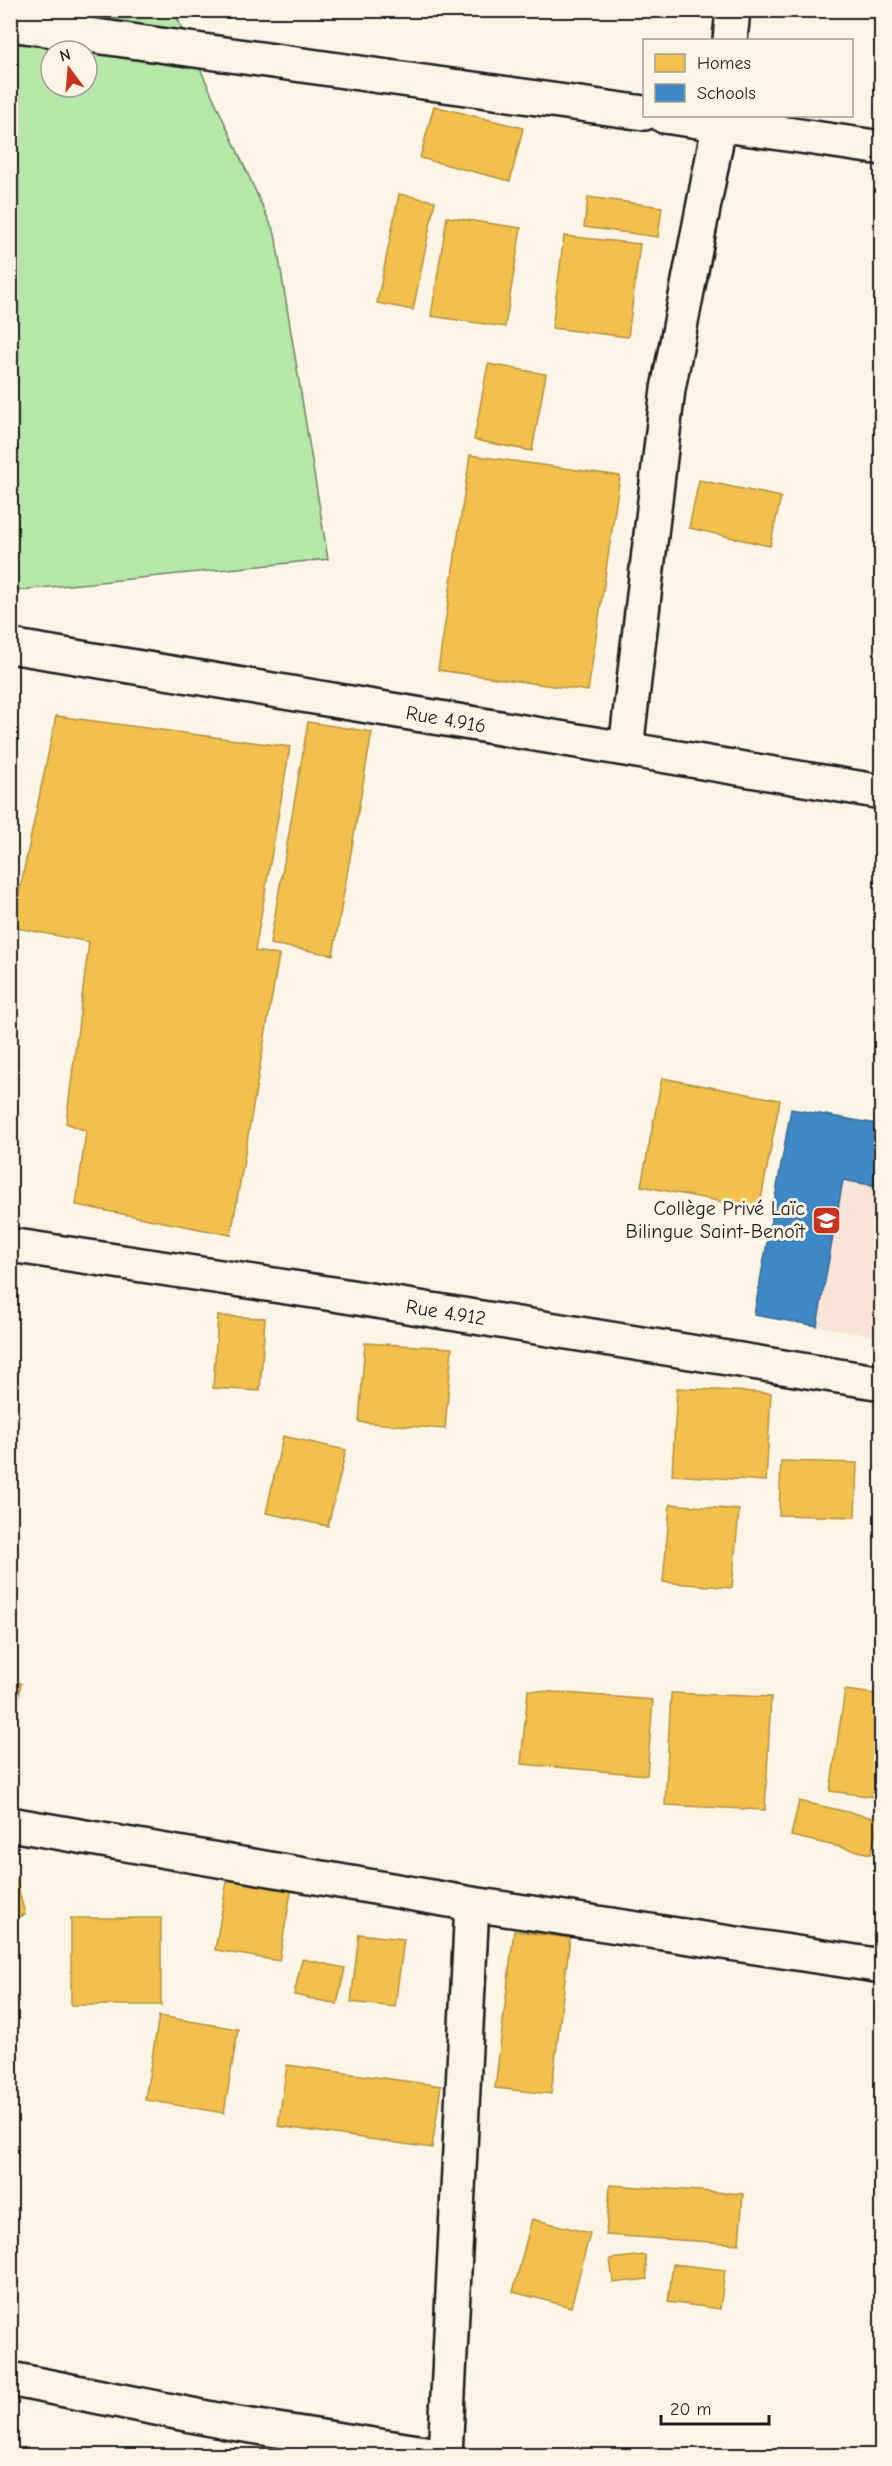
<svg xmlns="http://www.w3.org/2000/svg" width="892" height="2466" font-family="'Comic Neue',sans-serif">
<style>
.built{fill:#fae3d7}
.green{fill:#b5e7a8;stroke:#688262;stroke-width:1.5;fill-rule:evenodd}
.homes{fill:#f2c14e;stroke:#b2903f;stroke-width:1.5}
.schools{fill:#3f88c5;stroke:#346892;stroke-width:1.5}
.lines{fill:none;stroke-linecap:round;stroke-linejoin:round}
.minor-casing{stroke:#1c1c1c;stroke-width:38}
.minor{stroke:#fcf5e5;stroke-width:33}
.labels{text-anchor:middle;stroke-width:6;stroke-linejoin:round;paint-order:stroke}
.street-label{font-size:20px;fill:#1c1c1c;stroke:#fcf5e5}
.poi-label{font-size:20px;fill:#1c1c1c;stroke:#fcf5e5;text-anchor:end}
</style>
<rect width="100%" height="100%" fill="#fcf5e5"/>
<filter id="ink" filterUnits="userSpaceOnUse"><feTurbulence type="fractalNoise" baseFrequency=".0167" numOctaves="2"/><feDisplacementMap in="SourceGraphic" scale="12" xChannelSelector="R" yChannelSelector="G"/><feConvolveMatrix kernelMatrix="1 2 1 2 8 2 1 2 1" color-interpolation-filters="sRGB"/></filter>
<g filter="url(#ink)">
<path class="built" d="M791 1109 881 1125V1337L754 1315Z"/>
<path class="green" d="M11 11H174L275 234 328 559 11 591ZM51 51H87V87H51Z"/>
<path class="homes" d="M434 106 523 128 510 181 420 158Z
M399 194 435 201 413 310 377 303Z
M588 197 662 207 658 237 584 227Z
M447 217 521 228 505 327 431 316Z
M564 236 640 244 628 337 552 328Z
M488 364 546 374 532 451 474 440Z
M470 455 620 476 588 691 438 670Z
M699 480 781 497 770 546 689 528Z
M56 716 290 747 255 951 279 955 231 1235 76 1205 86 1131 66 1123 89 942 12 927Z
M308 722 372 732 333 955 270 944Z
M662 1078 780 1100 759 1209 641 1186Z
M218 1316 265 1318 260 1391 213 1388Z
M365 1343 452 1348 445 1429 359 1422Z
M677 1388 771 1393 766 1481 672 1475Z
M283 1436 346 1450 328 1526 266 1513Z
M781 1461 857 1463 855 1517 779 1515Z
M670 1504 739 1510 732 1588 663 1582Z
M10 1681 21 1683 12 1752H10Z
M528 1690 653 1700 647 1775 521 1764Z
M845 1690 882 1695V1798L830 1791Z
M671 1693 771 1697 765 1810 665 1805Z
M799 1801 879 1819 871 1854 791 1836Z
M230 1864 294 1875 279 1961 215 1950Z
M16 1878 25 1915 10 1919V1879Z
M71 1918H161V2005H71Z
M514 1931 570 1938 551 2094 495 2088Z
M359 1934 404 1939 395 2007 351 2002Z
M302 1959 345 1968 337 2004 294 1995Z
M159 2016 238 2029 224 2113 145 2100Z
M287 2065 441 2086 432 2148 278 2126Z
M610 2185 743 2194 739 2244 606 2235Z
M532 2219 590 2233 571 2307 513 2292Z
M645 2255 647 2279 613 2283 610 2259Z
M673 2264 725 2270 720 2309 668 2302Z
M346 2448V2456H289L288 2449Z"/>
<path class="schools" d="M791 1109 882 1125V1187L843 1180 817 1326 754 1315Z"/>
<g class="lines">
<defs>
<path id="minor" d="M10 24 644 113
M730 40 733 10
M664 116 882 148
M10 646 882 792
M626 749 668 389 721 116
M10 1245 333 1294 882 1383
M10 1824 472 1904 882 1966
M10 2379 232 2423 444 2456
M445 2456 472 1904"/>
</defs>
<use href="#minor" class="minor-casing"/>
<use href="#minor" class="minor"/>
</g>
</g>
<defs>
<symbol id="school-square" viewBox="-11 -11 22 22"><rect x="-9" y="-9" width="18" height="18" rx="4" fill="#c8321e" stroke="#fcf5e5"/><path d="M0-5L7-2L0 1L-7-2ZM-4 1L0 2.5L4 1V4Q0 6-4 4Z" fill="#fff"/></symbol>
</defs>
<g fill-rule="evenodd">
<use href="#school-square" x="810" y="1204" width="33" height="33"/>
</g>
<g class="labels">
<g class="street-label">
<text transform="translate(446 719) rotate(10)" y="7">Rue 4.916</text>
<text transform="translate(446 1312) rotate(9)" y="7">Rue 4.912</text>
</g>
<g class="poi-label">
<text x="805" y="1215">Collège Privé Laïc<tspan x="805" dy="23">Bilingue Saint-Benoît</tspan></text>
</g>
</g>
<rect width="892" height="2466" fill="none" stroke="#fcf5e5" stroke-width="36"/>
<rect x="18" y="18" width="856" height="2430" fill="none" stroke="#1c1c1c" stroke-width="2" filter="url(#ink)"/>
<rect x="643" y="39" width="210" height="78" fill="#fcf5e5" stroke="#a29e95" stroke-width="1.5"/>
<rect x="655" y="54" width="30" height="18" fill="#f2c14e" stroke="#a29e95" stroke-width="1.5"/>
<text x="697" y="69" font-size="18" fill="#1c1c1c">Homes</text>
<rect x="655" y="84" width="30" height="18" fill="#3f88c5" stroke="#a29e95" stroke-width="1.5"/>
<text x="697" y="99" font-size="18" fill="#1c1c1c">Schools</text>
<g transform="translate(69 69) rotate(344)"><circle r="28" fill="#fcf5e5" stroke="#a29e95" stroke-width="1.5"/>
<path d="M0-4.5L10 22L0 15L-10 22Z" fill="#c8321e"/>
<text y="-9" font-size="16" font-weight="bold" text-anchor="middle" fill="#1c1c1c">N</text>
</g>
<path d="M661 2415v9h108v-9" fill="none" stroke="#1c1c1c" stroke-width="3"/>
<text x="670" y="2415" font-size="18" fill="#1c1c1c" stroke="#fcf5e5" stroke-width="4.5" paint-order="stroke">20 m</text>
</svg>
